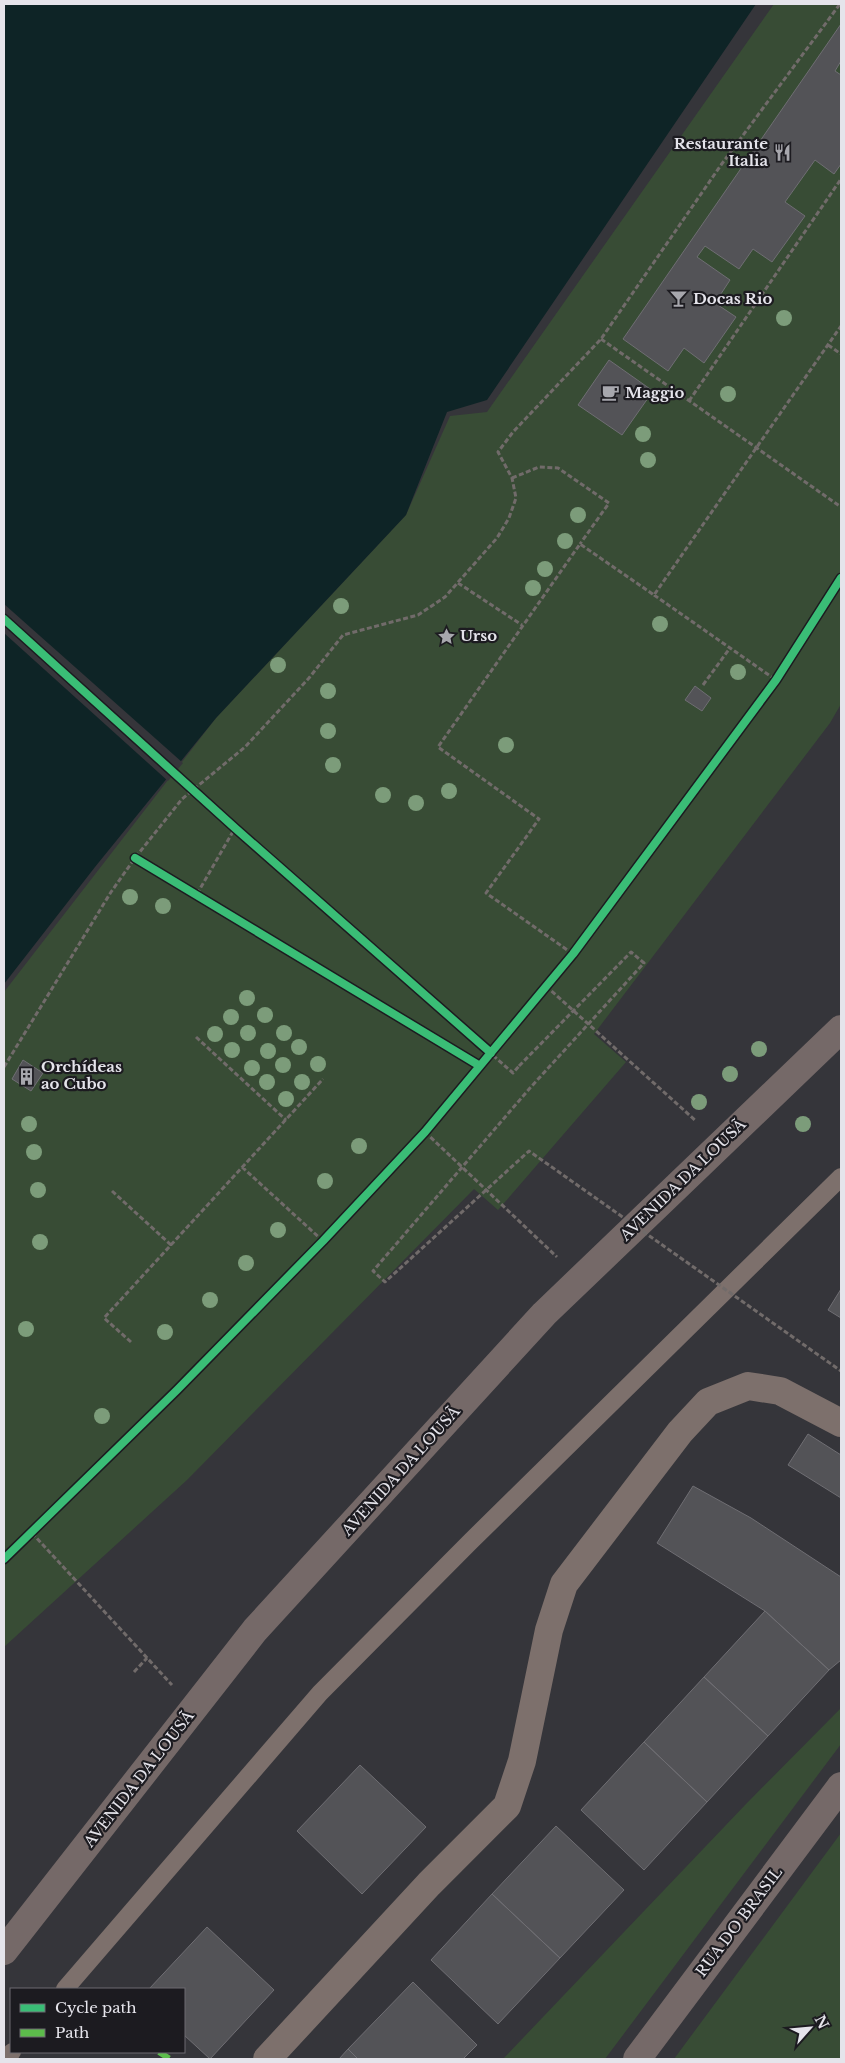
<svg xmlns="http://www.w3.org/2000/svg" width="845" height="2063" font-family="'Libre Baskerville',serif">
<style>
.green{fill:#384c35}
.water{fill:#0e2426}
.pier{fill:#35353a}
.building{fill:#535357;stroke:#6f6e73}
.lines{fill:none;stroke-linecap:round;stroke-linejoin:round}
.path{stroke:#716b6a;stroke-width:3;stroke-dasharray:5 2.5;stroke-linecap:butt}
.lane{stroke:#7d706c;stroke-width:18}
.street{stroke:#7d706c;stroke-width:28}
.secondary{stroke:#756968;stroke-width:28}
.path-bridge{stroke:#716b6a;stroke-width:3;stroke-dasharray:5 2.5;stroke-linecap:butt}
.quiet{stroke:#5cbc4b;stroke-width:6;stroke-dasharray:12 6;stroke-linecap:butt}
.cycleway-casing{stroke:#1c1b20;stroke-width:11}
.cycleway{stroke:#3abd76;stroke-width:8}
.tree{fill:#7c9c7a}
.labels{text-anchor:middle;stroke-width:4.5;stroke-linejoin:round;paint-order:stroke}
.poi-label{font-size:15px;font-weight:bold;fill:#e5e4eb;stroke:#1c1b20;text-anchor:start}
.street-label{font-size:15px;fill:#e5e4eb;stroke:#1c1b20}
</style>
<rect width="100%" height="100%" fill="#35353a"/>
<path class="green" d="M774 4H841V704L830 723 594 1034 626 1062 498 1210 474 1189 187 1480 4 1647V992L216 718 406 515 450 416 487 412Z
M841 1708V1744L605 2059H503L746 1804Z
M841 1833V2059H674Z"/>
<path class="water" d="M4 4H756L487 400 447 412 406 515 216 718 95 867 4 984Z"/>
<path class="pier" d="M4 604 183 763 168 781 4 633Z"/>
<path class="building" d="M841 24V61L835 71 841 75V164L834 174 815 160 785 202 805 216 772 262 753 249 739 269 705 246 697 257 730 280 715 303 736 317 704 363 684 348 668 371 623 339Z
M609 360 653 391 622 435 578 405Z
M695 686 711 698 702 711 685 700Z
M23 1060 43 1073 31 1091 12 1079Z
M841 1289V1318L828 1310Z
M808 1434 841 1455V1498L788 1465Z
M693 1486 751 1518 841 1577V1660L829 1670 765 1611 657 1543Z
M765 1611 829 1670 768 1736 704 1677Z
M704 1677 768 1736 707 1802 644 1742Z
M644 1742 707 1802 644 1870 581 1810Z
M360 1765 426 1827 362 1894 297 1831Z
M556 1826 624 1890 560 1958 492 1894Z
M492 1894 560 1958 498 2024 431 1960Z
M207 1927 274 1990 210 2059 184 2035V1989H149Z
M413 1982 477 2045 463 2059H358L348 2049Z
M348 2049 358 2059H339Z"/>
<g class="lines">
<path class="path" d="M601 339 841 507
M828 345 841 354
M689 401 841 179
M512 478 539 467 558 468 609 503 580 544
M458 583 522 625
M654 595 776 680
M703 685 730 648
M197 894 235 828 513 1073 519 1066
M573 954 486 893 539 819 438 747 580 544 654 595 841 326
M546 986 696 1121
M196 1037 286 1120
M4 1067 111 892 135 858 182 799 245 747 309 678 343 635 418 615 445 597 497 538 509 518 516 498 512 478 498 452 513 432 601 339 721 165 840 4
M425 1132 557 1257
M242 1167 323 1241
M112 1191 171 1245
M131 1342 104 1318 323 1079
M32 1533 172 1685
M4 1559 177 1390 323 1241 425 1132 573 954 776 680 841 578
M134 1672 147 1658"/>
<path class="lane" d="M65 1989 320 1693 470 1542 841 1177
M5 2059 12 2052"/>
<path class="street" d="M267 2059 429 1884 507 1806 522 1761 549 1630 564 1584 680 1432 708 1402 748 1386 780 1391 841 1423"/>
<path class="secondary" d="M4 1951 255 1630 544 1314 841 1029
M637 2059 841 1786"/>
<path class="path-bridge" d="M4 619 235 828
M519 1066 631 952 644 963 530 1088 373 1271 385 1282 529 1151 841 1371"/>
<path class="quiet" d="M159 2052 170 2059"/>
<defs>
<path id="cycleway" d="M4 619 235 828 491 1053
M135 858 480 1066
M4 1559 177 1390 323 1241 425 1132 573 954 776 680 841 578"/>
</defs>
<use href="#cycleway" class="cycleway-casing"/>
<use href="#cycleway" class="cycleway"/>
</g>
<g class="tree">
<circle cx="784" cy="318" r="8"/>
<circle cx="728" cy="394" r="8"/>
<circle cx="643" cy="434" r="8"/>
<circle cx="648" cy="460" r="8"/>
<circle cx="578" cy="515" r="8"/>
<circle cx="565" cy="541" r="8"/>
<circle cx="545" cy="569" r="8"/>
<circle cx="533" cy="588" r="8"/>
<circle cx="341" cy="606" r="8"/>
<circle cx="660" cy="624" r="8"/>
<circle cx="278" cy="665" r="8"/>
<circle cx="738" cy="672" r="8"/>
<circle cx="328" cy="691" r="8"/>
<circle cx="328" cy="731" r="8"/>
<circle cx="506" cy="745" r="8"/>
<circle cx="333" cy="765" r="8"/>
<circle cx="449" cy="791" r="8"/>
<circle cx="383" cy="795" r="8"/>
<circle cx="416" cy="803" r="8"/>
<circle cx="130" cy="897" r="8"/>
<circle cx="163" cy="906" r="8"/>
<circle cx="247" cy="998" r="8"/>
<circle cx="265" cy="1015" r="8"/>
<circle cx="231" cy="1017" r="8"/>
<circle cx="248" cy="1033" r="8"/>
<circle cx="284" cy="1033" r="8"/>
<circle cx="215" cy="1034" r="8"/>
<circle cx="299" cy="1047" r="8"/>
<circle cx="759" cy="1049" r="8"/>
<circle cx="232" cy="1050" r="8"/>
<circle cx="268" cy="1051" r="8"/>
<circle cx="318" cy="1064" r="8"/>
<circle cx="283" cy="1065" r="8"/>
<circle cx="252" cy="1068" r="8"/>
<circle cx="730" cy="1074" r="8"/>
<circle cx="267" cy="1082" r="8"/>
<circle cx="302" cy="1082" r="8"/>
<circle cx="286" cy="1099" r="8"/>
<circle cx="699" cy="1102" r="8"/>
<circle cx="29" cy="1124" r="8"/>
<circle cx="803" cy="1124" r="8"/>
<circle cx="359" cy="1146" r="8"/>
<circle cx="34" cy="1152" r="8"/>
<circle cx="325" cy="1181" r="8"/>
<circle cx="38" cy="1190" r="8"/>
<circle cx="278" cy="1230" r="8"/>
<circle cx="40" cy="1242" r="8"/>
<circle cx="246" cy="1263" r="8"/>
<circle cx="210" cy="1300" r="8"/>
<circle cx="26" cy="1329" r="8"/>
<circle cx="165" cy="1332" r="8"/>
<circle cx="102" cy="1416" r="8"/>
</g>
<defs>
<symbol id="restaurant-bare" viewBox="-9 -9 18 18"><path d="M-5-6h1v4h1v-4h1v4h1v-4h1v5L-1.5 .5V6h-2V.5L-5-1ZM5-6V6H3V1.5H1.5Q1.5-4 5-6Z" fill="#a7a7ad" stroke="#1c1b20" stroke-width="2.5" paint-order="stroke"/></symbol>
<symbol id="bar-bare" viewBox="-9 -9 18 18"><path d="M-6-5H6L.8 .8V4.5H3.5V6h-7V4.5H-.8V.8Z" fill="#a7a7ad" stroke="#1c1b20" stroke-width="2.5" paint-order="stroke"/></symbol>
<symbol id="cafe-bare" viewBox="-9 -9 18 18"><path d="M-5.5-4.5H6V0H3Q3 3.5 0 3.5H-2.5Q-5.5 3.5-5.5 0ZM3-3.2v2h1.7v-2ZM-6 4.5H4V6H-6Z" fill="#a7a7ad" stroke="#1c1b20" stroke-width="2.5" paint-order="stroke"/></symbol>
<symbol id="sight-bare" viewBox="-9 -9 18 18"><path d="M0-6L1.8-2.2L6-1.7L2.9 1.2L3.7 5.4L0 3.3L-3.7 5.4L-2.9 1.2L-6-1.7L-1.8-2.2Z" fill="#a7a7ad" stroke="#1c1b20" stroke-width="2.5" paint-order="stroke"/></symbol>
<symbol id="building-bare" viewBox="-9 -9 18 18"><path d="M-4-6H4V6H1V3H-1V6H-4ZM-2.5-4.3h1.7v1.8h-1.7ZM.8-4.3h1.7v1.8H.8ZM-2.5-1h1.7V.8h-1.7ZM.8-1h1.7V.8H.8Z" fill="#a7a7ad" stroke="#1c1b20" stroke-width="2.5" paint-order="stroke"/></symbol>
</defs>
<g fill-rule="evenodd">
<use href="#restaurant-bare" x="770" y="140" width="25" height="25"/>
<use href="#bar-bare" x="666" y="286" width="25" height="25"/>
<use href="#cafe-bare" x="598" y="380" width="25" height="25"/>
<use href="#sight-bare" x="434" y="624" width="25" height="25"/>
<use href="#building-bare" x="14" y="1064" width="25" height="25"/>
</g>
<g class="labels">
<g class="poi-label">
<text x="768" y="149" text-anchor="end">Restaurante<tspan x="768" dy="17">Italia</tspan></text>
<text x="693" y="304">Docas Rio</text>
<text x="625" y="398">Maggio</text>
<text x="460" y="641">Urso</text>
<text x="41" y="1072">Orchídeas<tspan x="41" dy="17">ao Cubo</tspan></text>
</g>
<g class="street-label">
<text transform="translate(683 1180) rotate(-44)" y="5">AVENIDA DA LOUSÃ</text>
<text transform="translate(401 1471) rotate(-48)" y="5">AVENIDA DA LOUSÃ</text>
<text transform="translate(139 1779) rotate(-52)" y="5">AVENIDA DA LOUSÃ</text>
<text transform="translate(739 1922) rotate(-53)" y="5">RUA DO BRASIL</text>
</g>
</g>
<rect width="845" height="2063" fill="none" stroke="#e5e4eb" stroke-width="10"/>
<rect x="10" y="1988" width="175" height="65" fill="#1c1b20" stroke="#6c6b71"/>
<rect x="20" y="2004" width="25" height="8" fill="#3abd76" stroke="#6c6b71"/>
<text x="55" y="2013" font-size="15" fill="#e5e4eb">Cycle path</text>
<rect x="20" y="2029" width="25" height="8" fill="#5cbc4b" stroke="#6c6b71"/>
<text x="55" y="2038" font-size="15" fill="#e5e4eb">Path</text>
<g transform="translate(810 2028) rotate(63)" stroke="#1c1b20" stroke-width="4" paint-order="stroke">
<path d="M0-4L9 19L0 12L-9 19Z" fill="#e5e4eb"/>
<text y="-8" font-size="14" font-weight="bold" text-anchor="middle" fill="#e5e4eb">N</text>
</g>
</svg>
